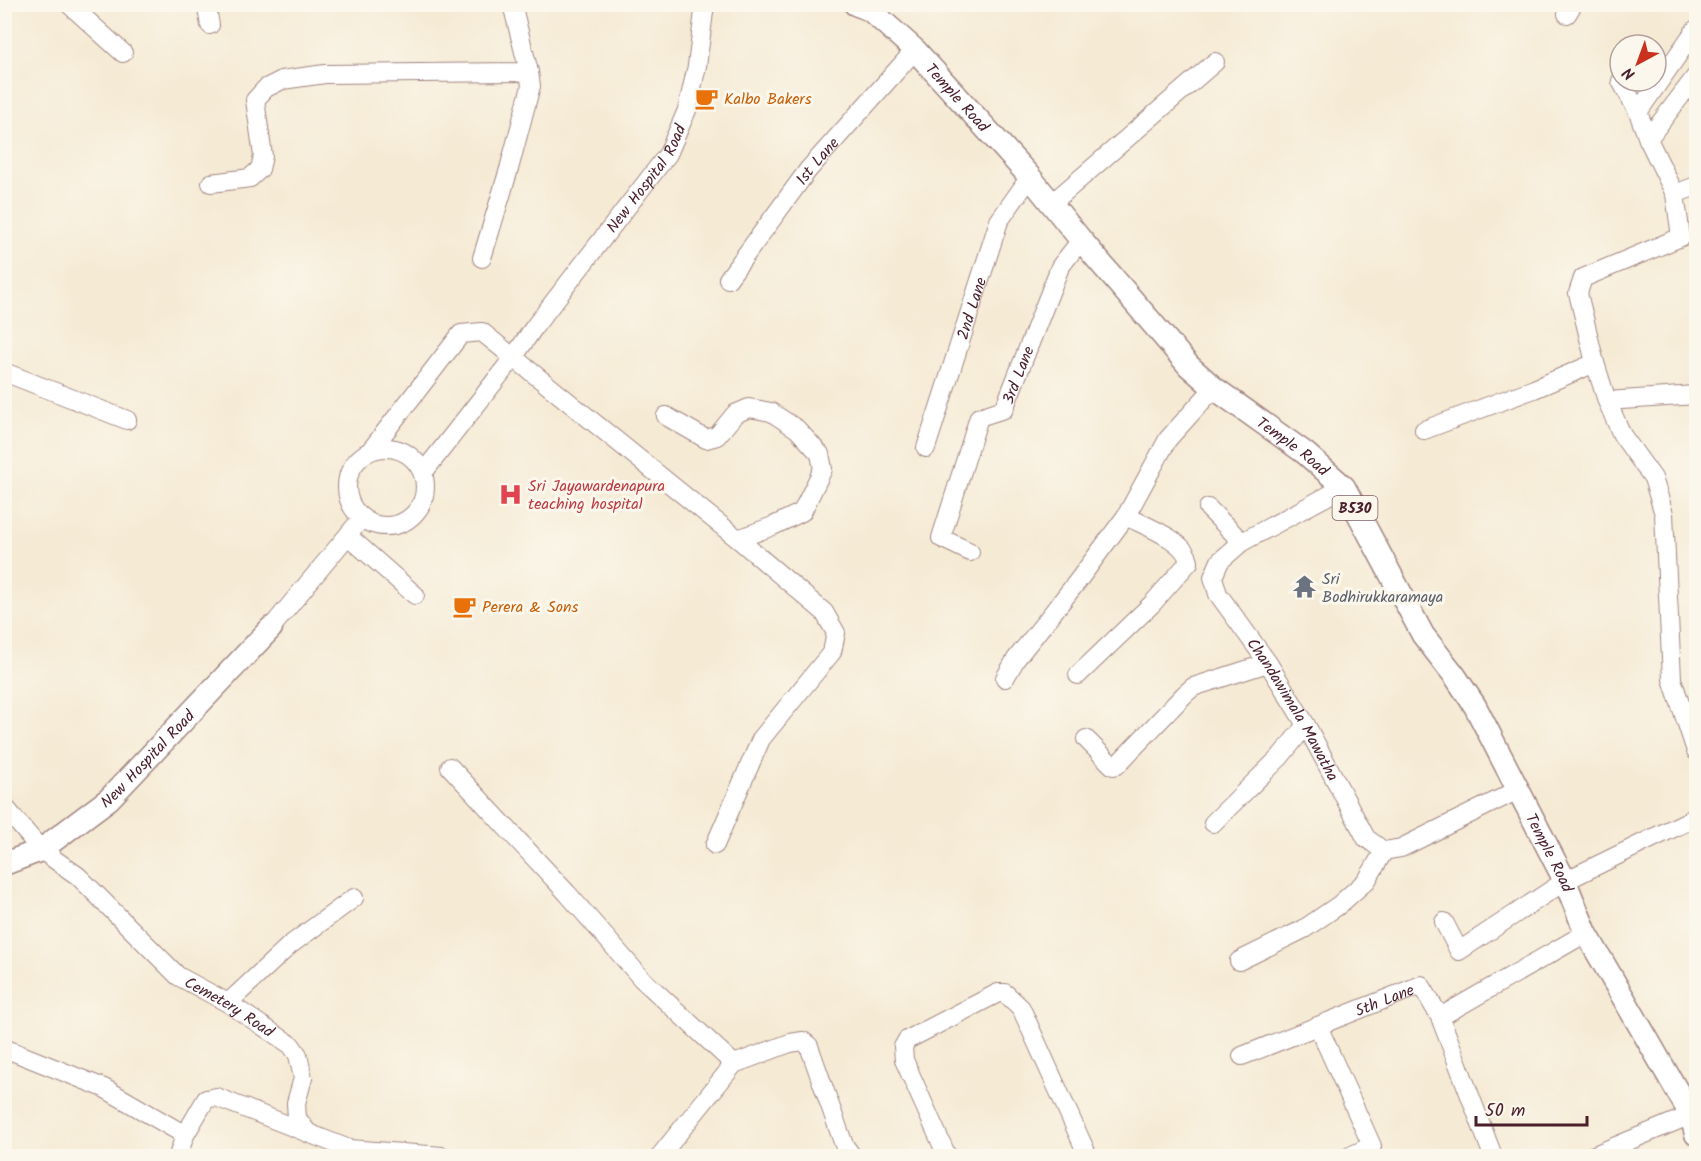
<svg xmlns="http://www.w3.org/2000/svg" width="1701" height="1161" font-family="Kalam,sans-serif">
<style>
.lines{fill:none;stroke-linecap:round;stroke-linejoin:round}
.minor-casing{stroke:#a08480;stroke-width:20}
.major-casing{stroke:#a08480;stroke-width:25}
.minor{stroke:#fff;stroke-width:18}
.major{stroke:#fff;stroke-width:22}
.labels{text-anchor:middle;stroke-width:6;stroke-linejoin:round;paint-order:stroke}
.shield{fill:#fbf7ec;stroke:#7f6065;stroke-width:1.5}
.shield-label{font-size:15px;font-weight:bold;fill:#4a1f2b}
.street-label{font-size:16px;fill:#4a1f2b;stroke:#fbf7ec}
.food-label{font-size:16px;fill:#c56008;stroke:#fbf7ec;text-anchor:start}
.health-label{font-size:16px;fill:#be3a42;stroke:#fbf7ec;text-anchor:start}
.worship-label{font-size:16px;fill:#5b616d;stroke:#fbf7ec;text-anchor:start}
</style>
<rect width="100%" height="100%" fill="#fbf7ec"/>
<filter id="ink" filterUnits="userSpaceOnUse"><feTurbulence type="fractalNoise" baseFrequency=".0167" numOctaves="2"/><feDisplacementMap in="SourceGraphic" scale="12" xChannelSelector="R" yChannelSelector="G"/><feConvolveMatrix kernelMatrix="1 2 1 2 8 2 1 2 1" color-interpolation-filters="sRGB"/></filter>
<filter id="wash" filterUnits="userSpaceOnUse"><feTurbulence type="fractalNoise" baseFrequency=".008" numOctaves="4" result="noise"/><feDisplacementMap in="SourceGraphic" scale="24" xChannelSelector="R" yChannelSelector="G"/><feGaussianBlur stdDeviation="1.35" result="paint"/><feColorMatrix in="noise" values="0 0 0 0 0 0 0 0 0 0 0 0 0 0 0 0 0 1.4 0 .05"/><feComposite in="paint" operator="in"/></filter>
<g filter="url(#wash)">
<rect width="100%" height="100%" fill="#f5ead4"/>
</g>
<g filter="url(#ink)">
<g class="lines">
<defs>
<g id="minor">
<path d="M69 4 123 53"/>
<path d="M206 4 210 25"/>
<path d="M1567 14 1573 4"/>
<path d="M1621 81 1638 112 1648 139 1675 194 1681 237 1583 278 1578 293 1595 363 1607 401 1622 435 1653 478 1664 514 1672 679 1696 751"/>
<path d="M1638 112 1696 29"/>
<path d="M1648 139 1696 76"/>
<path d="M211 183 250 178 260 169 263 156 255 100 266 88 282 80 325 74 529 72 512 4"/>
<path d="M1675 194 1696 186"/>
<path d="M1052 203 1215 62"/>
<path d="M482 258 509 169 531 86 529 72"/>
<path id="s1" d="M728 279 808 170 915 50"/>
<path d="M4 372 127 420"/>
<path d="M1607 401 1696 395"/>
<path d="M666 416 706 439 717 436 735 414 749 408 771 412 797 429 820 454 823 469 802 512 773 526 738 539"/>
<path d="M1424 430 1534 389 1595 363"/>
<circle cx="386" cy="487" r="39"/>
<path id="s2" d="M926 448 999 221 1030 177"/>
<path d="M371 450 461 334 482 332 738 539 824 612 836 633 832 652 761 739 715 845"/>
<path id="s3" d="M423 473 513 358 535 326 668 154 687 110 697 66 705 4"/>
<path id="s4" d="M1344 487 1242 542 1220 561 1213 577 1218 594 1268 663 1306 725 1366 838 1384 851 1401 848 1518 790"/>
<path d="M1208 508 1242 542"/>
<path d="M348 536 415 595"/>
<path id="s5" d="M970 552 941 538 979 417 1004 409 1060 267 1081 240"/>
<path d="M271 628 362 518"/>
<path d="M1078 675 1152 604 1189 562C1186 540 1145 526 1126 516"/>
<path d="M1005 678 1016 659 1077 582 1126 516 1168 439 1214 388"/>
<path d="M1086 739 1113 766 1117 765 1185 694 1193 687 1268 663"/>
<path d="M450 767 567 893 642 979 734 1064"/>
<path id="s6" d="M4 806 41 850 78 876 178 976 228 1003 291 1045 298 1055 303 1078 296 1103 297 1118 308 1133"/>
<path d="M1213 823 1280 757 1306 725"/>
<path d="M1444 922 1459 951 1565 881 1696 817"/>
<path d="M1239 961 1304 929 1339 905 1367 880 1384 851"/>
<path d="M228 1003 290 945 354 898"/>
<path d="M1440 1017 1586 933"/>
<path d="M1318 1026 1372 1146 1350 1156"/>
<path d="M4 1048 104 1088 185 1135 206 1099 216 1097 349 1149 442 1156"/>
<path id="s7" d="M1242 1056 1421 985 1440 1017 1493 1156"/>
<path d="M178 1156 185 1135"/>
<path d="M660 1156 734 1064 790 1043 803 1041 809 1046 844 1145 852 1156"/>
<path d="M947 1156 904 1060 903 1047 907 1040 998 993H1005L1021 1008 1088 1156"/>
<path d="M1592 1156 1691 1115"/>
</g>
<g id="major">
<path id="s8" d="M855 4 870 10 915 50 1030 177 1081 240 1189 366 1214 388 1305 453 1344 487 1423 635 1455 676 1475 706 1565 881 1586 933 1691 1115 1696 1134"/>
<path id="s9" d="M4 864 41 850 109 799 271 628"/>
</g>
</defs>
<use href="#minor" class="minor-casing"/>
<use href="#major" class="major-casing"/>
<use href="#minor" class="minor"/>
<use href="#major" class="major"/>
</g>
</g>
<defs>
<symbol id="cafe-bare" viewBox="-9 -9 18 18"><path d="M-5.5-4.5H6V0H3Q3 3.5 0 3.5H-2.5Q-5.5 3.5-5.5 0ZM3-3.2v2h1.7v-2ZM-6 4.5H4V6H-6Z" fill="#e8710a" stroke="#fbf7ec" stroke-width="2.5" paint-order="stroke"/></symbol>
<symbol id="hospital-bare" viewBox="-9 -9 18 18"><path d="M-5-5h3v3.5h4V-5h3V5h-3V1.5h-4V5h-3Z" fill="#e0444e" stroke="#fbf7ec" stroke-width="2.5" paint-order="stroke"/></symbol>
<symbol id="temple-bare" viewBox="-9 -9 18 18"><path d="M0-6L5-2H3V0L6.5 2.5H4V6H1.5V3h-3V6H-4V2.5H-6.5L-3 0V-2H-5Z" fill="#6b7280" stroke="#fbf7ec" stroke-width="2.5" paint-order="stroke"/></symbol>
</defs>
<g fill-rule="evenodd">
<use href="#cafe-bare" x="690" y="82" width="33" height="33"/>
<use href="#hospital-bare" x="494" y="478" width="33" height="33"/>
<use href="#temple-bare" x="1288" y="570" width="33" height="33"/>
<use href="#cafe-bare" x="448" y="590" width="33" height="33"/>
</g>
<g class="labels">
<rect class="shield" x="1332.5" y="496" width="45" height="24" rx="4.5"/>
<g class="shield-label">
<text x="1355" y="513">B530</text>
</g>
<g class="street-label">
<text dy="6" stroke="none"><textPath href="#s8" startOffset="140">Temple Road</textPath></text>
<text dy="6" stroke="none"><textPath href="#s1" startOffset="148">1st Lane</textPath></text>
<text dy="6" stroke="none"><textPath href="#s3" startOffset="370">New Hospital Road</textPath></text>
<text dy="6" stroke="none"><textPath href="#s2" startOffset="147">2nd Lane</textPath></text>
<text dy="6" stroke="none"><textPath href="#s5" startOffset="222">3rd Lane</textPath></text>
<text dy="6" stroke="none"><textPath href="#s8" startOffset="626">Temple Road</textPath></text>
<text dy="6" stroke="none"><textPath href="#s4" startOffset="318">Chandawimala Mawatha</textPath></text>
<text dy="6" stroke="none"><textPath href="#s9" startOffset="180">New Hospital Road</textPath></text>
<text dy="6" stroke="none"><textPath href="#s8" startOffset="1112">Temple Road</textPath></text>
<text dy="6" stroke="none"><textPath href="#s7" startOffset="153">5th Lane</textPath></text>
<text dy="6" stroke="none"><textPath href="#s6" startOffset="304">Cemetery Road</textPath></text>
</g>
<g class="food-label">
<text x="724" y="104">Kalbo Bakers</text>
<text x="482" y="612">Perera &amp; Sons</text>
</g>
<g class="health-label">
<text x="528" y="491">Sri Jayawardenapura<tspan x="528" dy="18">teaching hospital</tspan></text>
</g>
<g class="worship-label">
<text x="1322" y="584">Sri<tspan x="1322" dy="18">Bodhirukkaramaya</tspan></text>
</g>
</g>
<rect width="1701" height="1161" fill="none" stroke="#fbf7ec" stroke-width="24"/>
<g transform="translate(1638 63) rotate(221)"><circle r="28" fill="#fbf7ec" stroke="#b4a19f" stroke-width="1.5"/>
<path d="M0-4.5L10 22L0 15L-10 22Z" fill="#c8321e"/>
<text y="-9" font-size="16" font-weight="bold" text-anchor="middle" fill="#4a1f2b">N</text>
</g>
<path d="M1476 1116v9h111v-9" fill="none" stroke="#4a1f2b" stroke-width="3"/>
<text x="1485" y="1116" font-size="18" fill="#4a1f2b" stroke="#fbf7ec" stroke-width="4.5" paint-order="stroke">50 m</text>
</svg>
